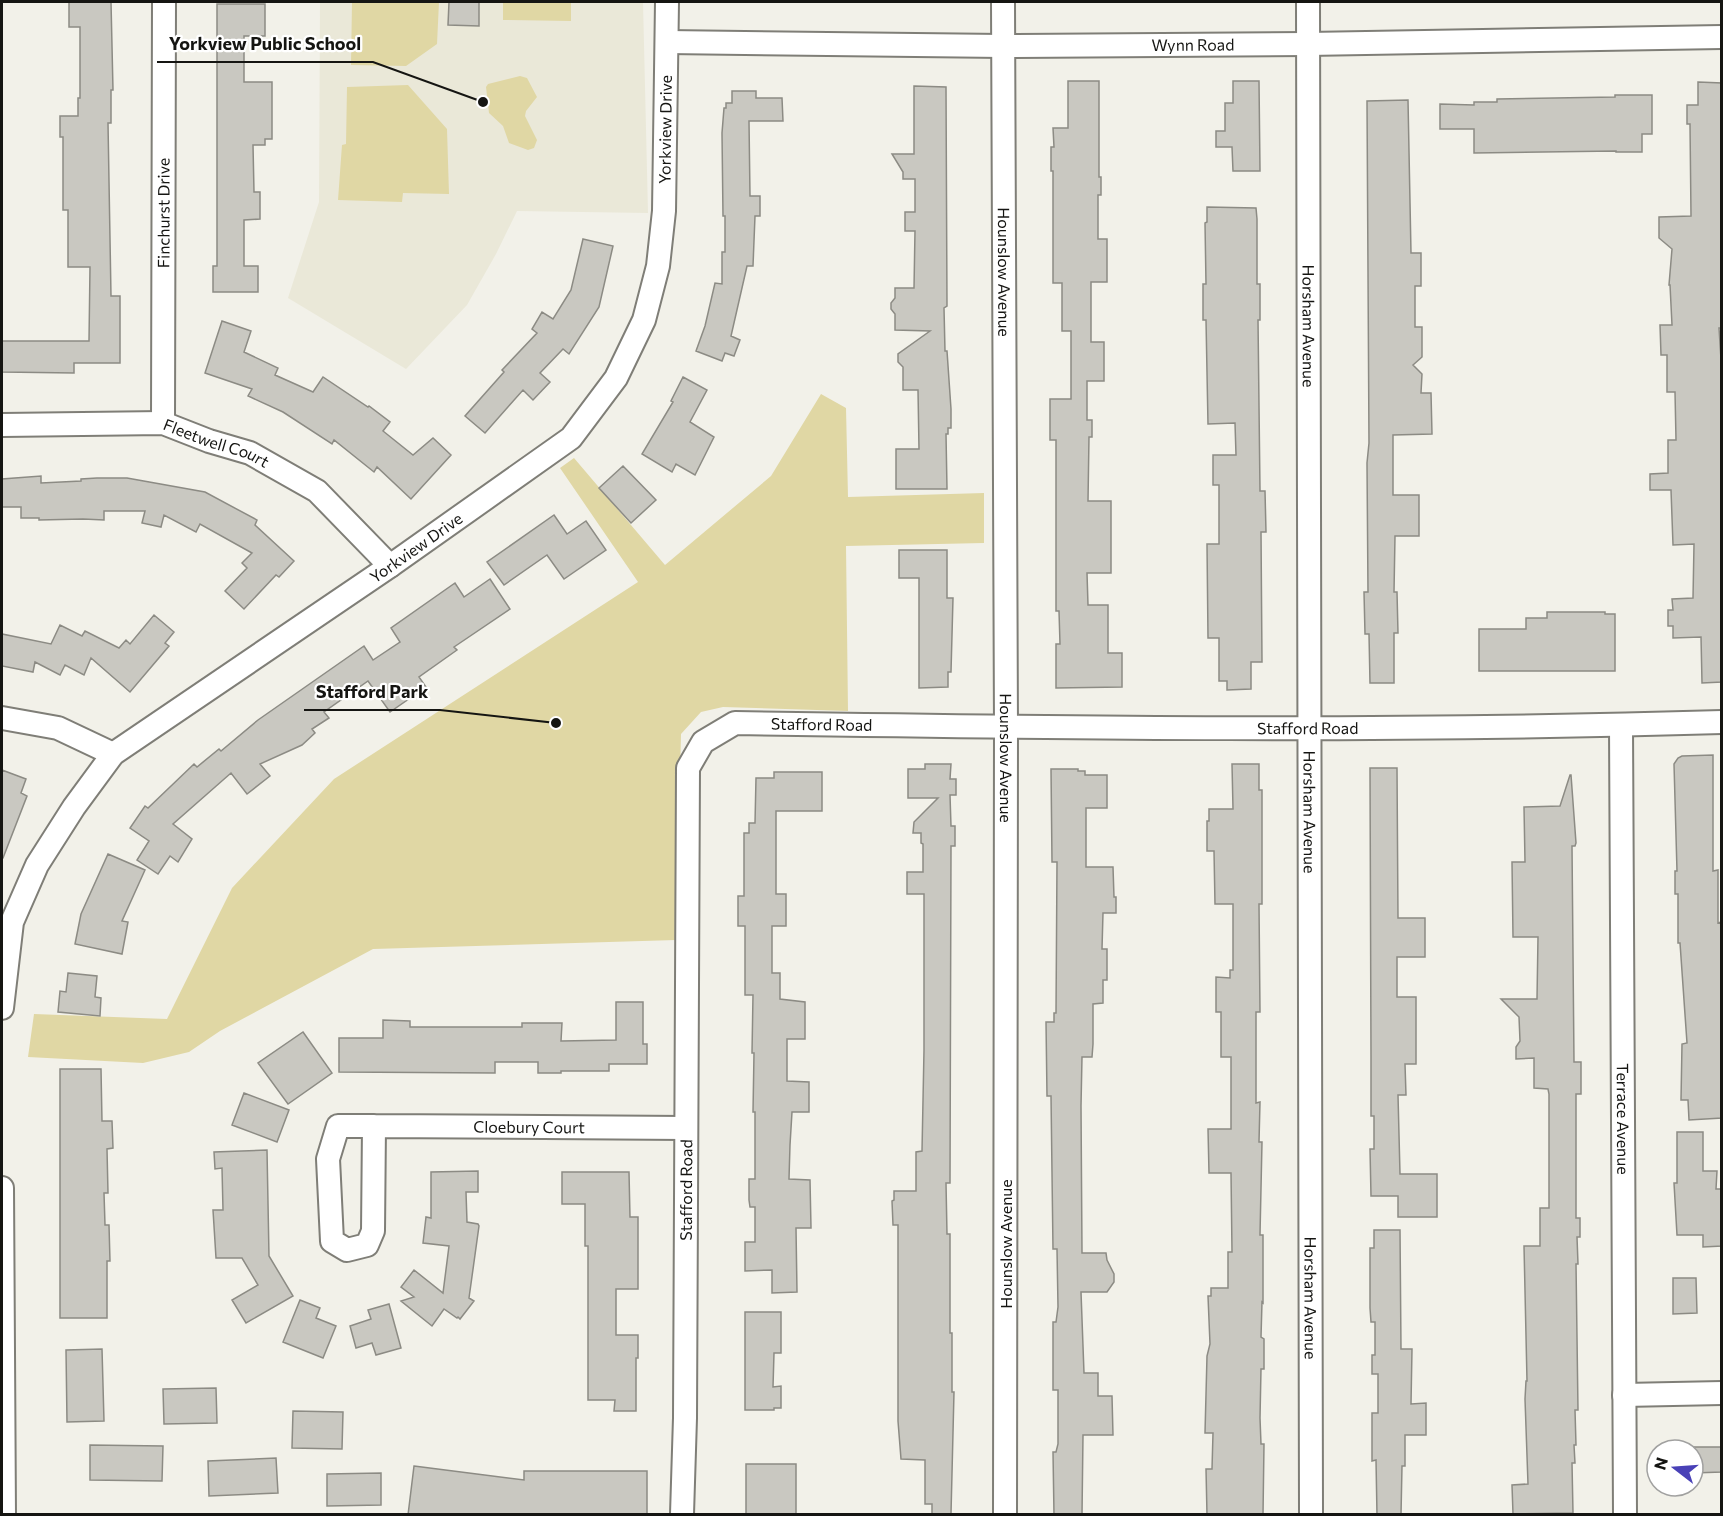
<svg xmlns="http://www.w3.org/2000/svg" width="1723" height="1516" font-family="Commissioner,sans-serif">
<style>
.built{fill:#eae8d8}
.green{fill:#e0d7a4}
.building{fill:#c9c8c1;stroke:#8c8b84;stroke-width:1.5}
.lines{fill:none;stroke-linecap:round;stroke-linejoin:round}
.minor-casing{stroke:#7f7e77;stroke-width:26}
.minor{stroke:#fff;stroke-width:22}
.labels{text-anchor:middle;stroke-width:4.5;stroke-linejoin:round;paint-order:stroke}
.street-label{font-size:16px;fill:#151512;stroke:#fff}
.leader{fill:none;stroke:#151512;stroke-width:2}
.callout-dot{fill:#151512;stroke:#fff;stroke-width:2}
.callout-label{font-size:18px;text-anchor:middle;font-weight:bold;fill:#151512;stroke:#fff;stroke-width:4.5;stroke-linejoin:round;paint-order:stroke}
</style>
<rect width="100%" height="100%" fill="#f2f1e9"/>
<path class="built" d="M320 2H643L648 213 517 211 496 254 467 305 406 369 288 298 319 202Z"/>
<path class="green" d="M352 2H439L437 44 406 66 351 65Z
M503 2H571V21L503 20Z
M520 76 527 78 537 97 526 111 525 116 537 140 534 148 528 150 509 143 503 126 489 113 486 87 488 84Z
M408 85 447 129 449 194 403 193 402 202 338 200 342 145 346 144 347 87Z
M821 394 846 408 848 497 984 493V543L846 546 848 711 723 707 701 712 681 734 676 940 373 949 220 1031 189 1052 143 1063 28 1057 34 1014 167 1019 232 888 334 779 638 582 560 468 574 458 665 565 771 476Z"/>
<path class="building" d="M69 2H111L113 90H111V123H108L111 296H120V363H74V373L2 372V341H89L90 267H68V210H63V137H60V116H78V98H80V27H69Z
M449 2H479V26L448 25Z
M217 4H265V36H244V82H272V139H265V145H253L254 192H260V219L244 220V266H258V292H213V266H217Z
M1068 81H1099V177H1101V195H1098V239H1107V282H1091V342H1104V381H1087V420H1092V437H1089L1088 501H1111V573H1087L1088 605H1108V653H1122V687L1056 688V644H1060L1059 611H1056V440H1050V399H1071V331H1062V283H1053V171H1051V147H1054L1053 128H1068Z
M1233 81H1259L1260 171H1233L1232 147H1216V131H1225V103H1233Z
M1698 82 1722 83V328H1719L1722 375V682L1702 683 1701 637 1673 638V626H1668V610H1673L1672 599 1693 598 1694 544 1673 545 1671 490H1650V474L1668 473V440H1676L1675 392H1667V355H1661L1660 325H1672L1670 285H1669L1672 249 1659 238V217L1691 216 1690 124H1687V105H1698Z
M914 86 946 87 947 306 944 308 945 351H947L951 409V428H948V434H946L947 489H896V449H919L918 390H903V367L898 362V354L930 331 895 330V314L891 309V303L895 298V288H914L915 231H905V212H915V179H903V172L892 154H914Z
M732 91H756V98H782L783 121H749L750 196H760V216H755L753 266H747L731 336 740 340 734 356 725 353 722 361 696 351 705 326 715 283 722 284V252H725V216H723L722 133 724 108H726V103H732Z
M1615 95H1652V134H1642V152H1616V151L1474 153V129H1440V104L1474 105V102H1497V99L1615 97Z
M1408 100 1411 253H1421V286H1415V327H1422V357L1413 365 1422 374 1421 393H1431L1432 434 1393 435V495H1419V536H1395L1394 592H1397L1398 633H1394V683H1370L1369 634H1365L1364 592H1368L1367 463 1369 443 1367 101Z
M1207 207 1256 208 1257 219V284H1260V320H1258L1260 491H1265L1266 532H1261L1262 662H1251V689L1227 690V681H1219V638H1208L1207 544H1219V485H1213V455H1236L1235 423 1208 424 1206 320H1203V284H1206L1205 223 1207 222Z
M583 239 613 246 599 307 569 354 563 349 540 373 550 382 533 400 523 390 485 433 465 416 504 372 502 370 537 333 532 329 542 312 553 319 571 290Z
M222 321 251 331 244 352 278 368 275 375 313 392 323 377 368 407 369 406 390 422 383 431 413 455 433 438 451 455 411 499 377 467 374 472 334 440 332 444 283 412 248 396 252 389 205 373Z
M683 377 707 390 690 422 714 437 695 475 676 464 672 472 642 454 673 402 671 401Z
M623 466 656 500 631 523 599 488Z
M41 476V483L81 481V479L97 478H127L205 492 257 520 255 525 294 561 279 577 276 575 244 609 225 591 247 568 242 563 252 553 200 524 196 532 164 515 161 527 142 523 145 511H104V520L83 519 39 520V518H21V507H2V479Z
M554 515 567 534 586 521 606 550 564 579 547 555 504 585 487 562Z
M899 550H947V598H953L951 672H948V687L919 688V578H899Z
M490 579 510 609 454 647 457 650 419 677 426 687 390 712 368 681 324 712 329 718 312 729 315 733 302 745 260 764 270 776 247 794 231 773 173 824 192 839 178 862 170 856 158 874 137 860 149 841 130 828 145 806 148 808 194 764 197 767 219 749 221 751 258 720 364 646 373 660 400 642 391 628 455 583 464 597Z
M1547 612H1605V614H1615V671H1479V629H1526V618H1547Z
M154 615 174 632 165 643 169 646 130 692 91 658 84 675 65 665 60 675 35 662 33 672 2 666V634L51 644 60 625 82 636 85 631 119 648 126 640 130 644Z
M1713 755V871L1718 870V923L1721 922 1722 1118 1689 1120 1688 1100H1681L1682 1044 1687 1043 1680 943H1678V894H1675V871H1677L1674 764 1678 758 1682 756Z
M925 764H951L950 779H956V795H950L951 826H955V846H951L950 1183H946L947 1234H950V1333H952V1392H954L951 1514H932V1504H925V1460L901 1459 898 1421V1225H893L892 1201 894 1200V1191H916V1152L922 1151 924 1050V894H907V872H923V844L921 843V833H913L914 822 938 798H908V769H925Z
M1232 764H1259V790H1262V904H1259L1260 1012H1256V1103L1260 1102 1259 1142H1262L1260 1235H1263V1303L1262 1302 1261 1337 1264 1339V1369H1261L1260 1418 1261 1444H1264L1263 1515H1207L1206 1469H1212L1213 1433H1205L1207 1356 1210 1344 1208 1296H1211V1288H1228V1252H1232L1231 1173H1209L1208 1129H1231V1057H1221V1012H1216V977L1230 978V970H1233V904H1215L1214 851H1207V821H1209V809H1233Z
M1370 768H1397L1398 918H1425V957H1397V997H1416V1064H1405L1406 1095H1398L1400 1174H1437V1217H1398V1196H1371L1370 1149H1374V1116H1371V1057Z
M1051 769H1078V771H1085V775H1107V808H1086V867H1113L1114 897H1116V913H1103L1102 949H1107V980H1103V1003L1093 1004V1044L1092 1057H1082L1081 1106 1082 1253H1106L1107 1260 1114 1274V1282L1107 1292H1081L1084 1373H1098V1396H1112L1113 1435H1083L1082 1515H1054L1053 1452H1056L1058 1444V1390H1053V1322H1056L1058 1307 1057 1249H1053L1051 1096H1047L1046 1022H1054V1013H1056L1057 862H1052Z
M2 770 26 779 21 793 27 796 3 858H2Z
M774 772H822V811H776V894H786V926H772V973H780V999L805 1002V1039H787V1081L809 1082V1112H792L790 1145 789 1179 810 1180 811 1228H796L797 1292 772 1293V1270L745 1271V1242H755V1207H750L749 1200V1179H755V1112H753L754 1053H752L753 995H745V926H738V896H744V833H749V823H755L756 778H774Z
M1570 775H1571L1576 843 1575 846H1572L1574 1062H1581V1094H1576V1218H1580V1237H1577L1578 1264H1576L1578 1410H1575L1576 1445H1574L1575 1463H1572L1573 1513 1513 1514 1512 1485 1528 1484 1525 1399 1526 1381H1527L1524 1246H1540V1208H1549V1094L1548 1089 1534 1088V1058L1516 1059V1047L1520 1041 1519 1017 1501 999H1537L1538 937H1513L1512 862H1525L1524 807 1560 806Z
M108 854 145 870 122 921 128 922 122 954 75 944 81 914Z
M68 973 97 976 95 997 101 998 100 1016 58 1012 60 991 66 992Z
M616 1002H643V1044H647V1064H609V1071H561V1073H538V1062H495V1073L339 1072V1038H383V1020L410 1021V1027H522V1023H562L561 1041 616 1040Z
M303 1032 332 1073 288 1104 258 1063Z
M60 1069H101L102 1121H112L113 1148 107 1149 108 1193H104L105 1225H109L110 1261H107V1318H60Z
M244 1093 289 1110 277 1142 232 1125Z
M1677 1132H1703V1171H1717L1716 1189H1722V1246L1703 1247V1235H1677L1674 1183H1677Z
M267 1150 269 1256 293 1296 246 1323 232 1300 258 1285 242 1258H216L213 1210H223L222 1168 215 1169 214 1152Z
M478 1171V1192H466L467 1222 478 1224 479 1226 469 1298 474 1301 460 1319 458 1317 457 1318 444 1309 432 1326 401 1301 414 1297 401 1287 414 1270 443 1293 449 1246 423 1243 426 1217 431 1218V1172Z
M562 1172H629L630 1217H638V1289H616V1335H638V1358H636V1411H614L615 1400H588V1246H585V1204H562Z
M1374 1230H1400L1401 1349H1412L1411 1404 1426 1403V1435H1405V1466H1402L1401 1515H1377L1376 1460 1372 1461V1413H1378V1374H1372V1355H1375V1322H1371L1370 1308V1248H1374Z
M1673 1278H1696L1697 1313 1673 1314Z
M300 1300 320 1308 316 1318 336 1326 323 1358 283 1342Z
M389 1304 401 1348 376 1355 372 1343 356 1348 350 1326 371 1319 368 1310Z
M745 1312H781V1353H774L773 1387 781 1386V1408H774V1410H745Z
M102 1349 104 1421 67 1422 66 1350Z
M216 1388 217 1423 164 1424 163 1389Z
M293 1411 343 1412 342 1449 292 1448Z
M90 1445 163 1446 162 1481 90 1480Z
M1693 1447H1722V1472L1693 1473Z
M276 1458 278 1493 209 1496 208 1461Z
M746 1464H796V1515H746Z
M414 1466 524 1480V1471H647V1515H408Z
M381 1473V1505L327 1506V1474Z"/>
<g class="lines">
<defs>
<g id="minor">
<path id="s1" d="M1003 2 1006 727 1005 1514"/>
<path id="s2" d="M1308 2 1311 1514"/>
<path id="s3" d="M667 42 1003 46 1308 44 1722 37"/>
<path id="s4" d="M163 423 164 2"/>
<path id="s5" d="M2 425 163 423 209 441 250 453 317 491 390 566"/>
<path d="M2 718 58 728 113 754"/>
<path id="s6" d="M1621 725 1625 1514"/>
<path id="s7" d="M2 1008 12 922 37 865 74 807 113 754 390 566 571 438 616 378 644 320 658 266 664 211 667 2"/>
<path id="s8" d="M374 1126 373 1231 367 1245 347 1250 332 1241 328 1159 338 1126H374L686 1128"/>
<path d="M2 1188 4 1514"/>
<path d="M1624 1395 1722 1393"/>
<path id="s9" d="M682 1514 685 1418 688 768 703 742 735 723C1064 728 1393 732 1722 722"/>
</g>
</defs>
<use href="#minor" class="minor-casing"/>
<use href="#minor" class="minor"/>
</g>
<g class="labels">
<g class="street-label">
<text dy="6" stroke="none"><textPath href="#s3" startOffset="526">Wynn Road</textPath></text>
<text dy="6" stroke="none"><textPath href="#s7" startOffset="1172">Yorkview Drive</textPath></text>
<text dy="6" stroke="none"><textPath href="#s4" startOffset="210">Finchurst Drive</textPath></text>
<text dy="6" stroke="none"><textPath href="#s1" startOffset="270">Hounslow Avenue</textPath></text>
<text dy="6" stroke="none"><textPath href="#s2" startOffset="324">Horsham Avenue</textPath></text>
<text dy="6" stroke="none"><textPath href="#s5" startOffset="218">Fleetwell Court</textPath></text>
<text dy="6" stroke="none"><textPath href="#s7" startOffset="650">Yorkview Drive</textPath></text>
<text dy="6" stroke="none"><textPath href="#s9" startOffset="900">Stafford Road</textPath></text>
<text dy="6" stroke="none"><textPath href="#s9" startOffset="1386">Stafford Road</textPath></text>
<text dy="6" stroke="none"><textPath href="#s1" startOffset="756">Hounslow Avenue</textPath></text>
<text dy="6" stroke="none"><textPath href="#s2" startOffset="810">Horsham Avenue</textPath></text>
<text dy="6" stroke="none"><textPath href="#s6" startOffset="394">Terrace Avenue</textPath></text>
<text dy="6" stroke="none"><textPath href="#s8" startOffset="466">Cloebury Court</textPath></text>
<text dy="6" stroke="none"><textPath href="#s9" startOffset="324">Stafford Road</textPath></text>
<text transform="translate(1006 1244) rotate(-90)" y="6">Hounslow Avenue</text>
<text dy="6" stroke="none"><textPath href="#s2" startOffset="1296">Horsham Avenue</textPath></text>
</g>
</g>
<path class="leader" d="M483 102L373 62H157M556 723L440 710H304"/>
<g class="callout-dot">
<circle cx="483" cy="102" r="6"/>
<circle cx="556" cy="723" r="6"/>
</g>
<g class="callout-label">
<text x="265" y="50">Yorkview Public School</text>
<text x="372" y="698">Stafford Park</text>
</g>
<rect width="1723" height="1516" fill="none" stroke="#151512" stroke-width="6"/>
<g transform="translate(1675 1468) rotate(287)"><circle r="28" fill="#ffffff" stroke="#a1a1a0" stroke-width="1.5"/>
<path d="M0-4.5L10 22L0 15L-10 22Z" fill="#4941b7"/>
<text y="-9" font-size="16" font-weight="bold" text-anchor="middle" fill="#151512">N</text>
</g>
</svg>
